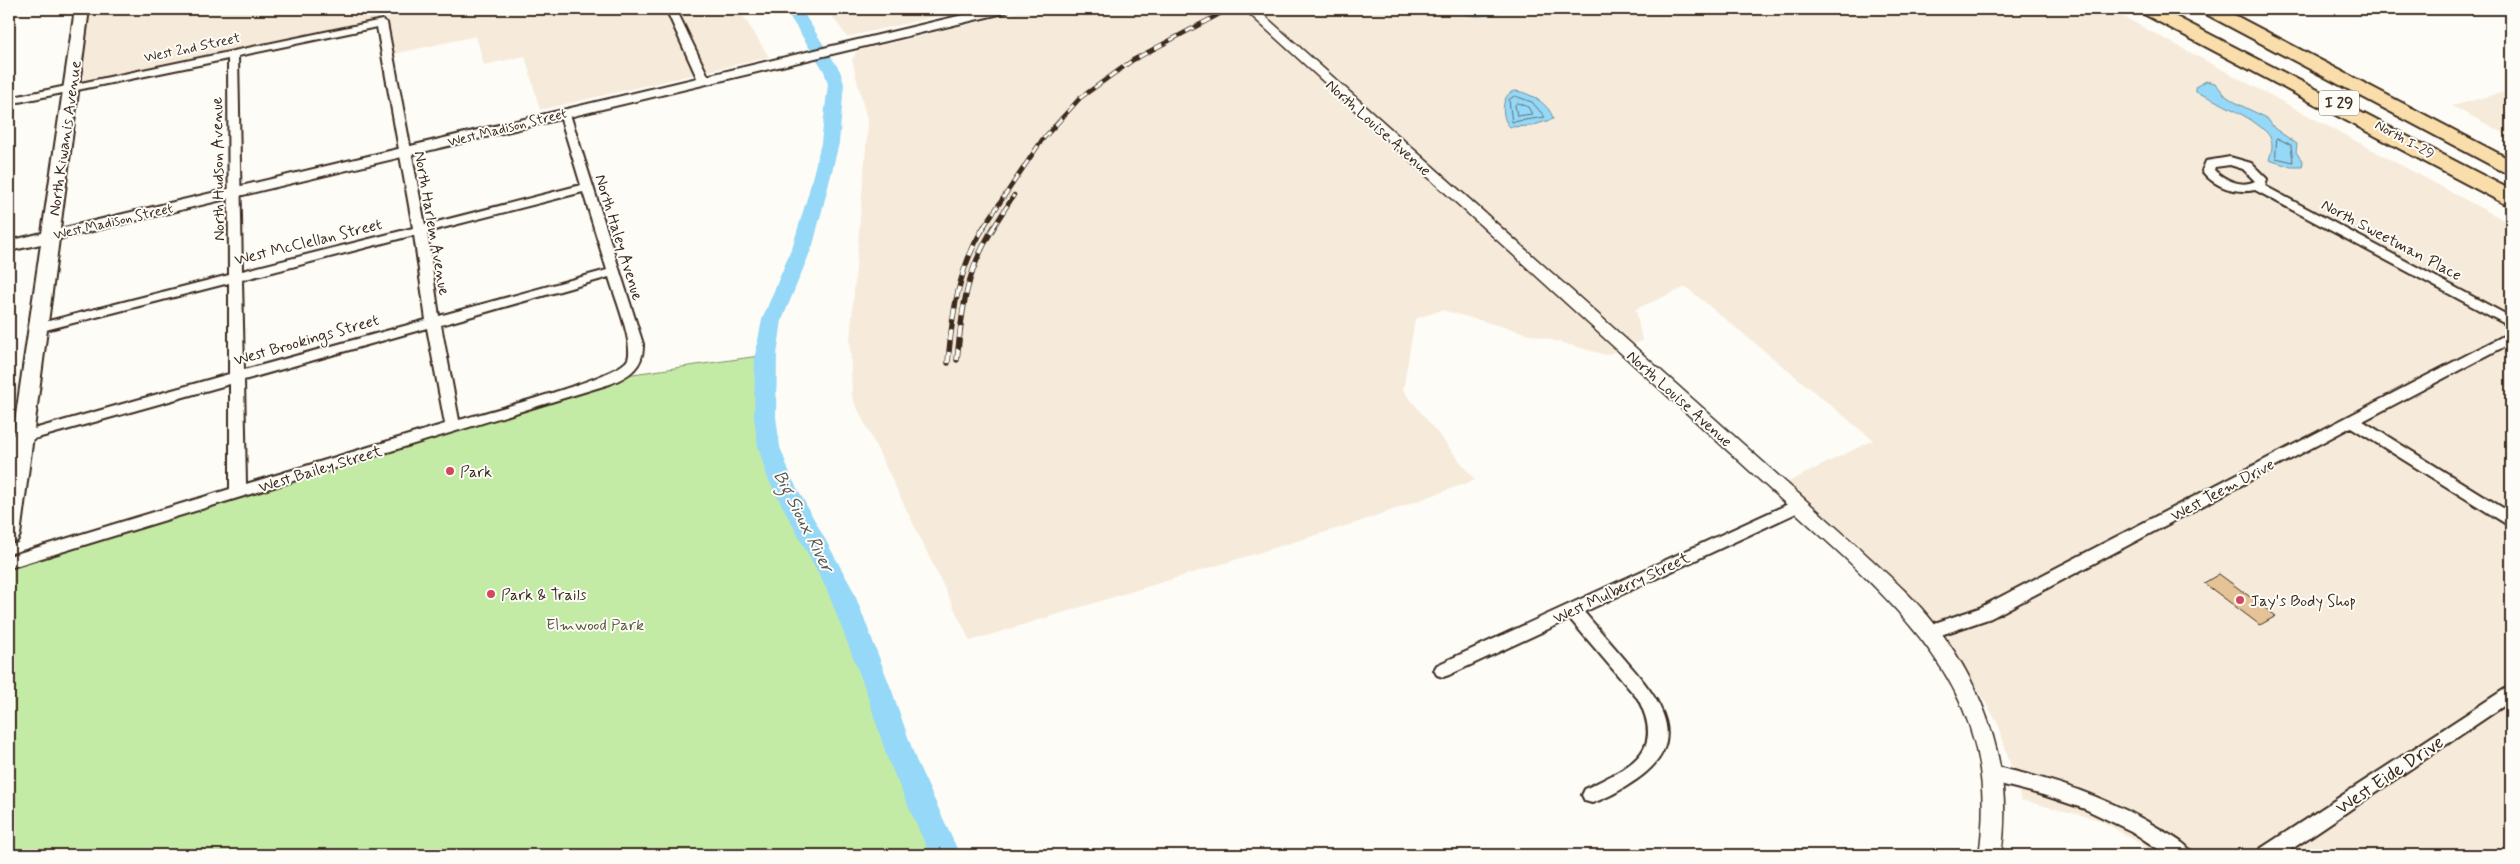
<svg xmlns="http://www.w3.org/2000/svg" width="2520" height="864" font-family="Mynerve,sans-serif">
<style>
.built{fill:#f6ebda}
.green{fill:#c4eba6;stroke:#808a62}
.water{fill:#95d8f7;stroke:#7192a0}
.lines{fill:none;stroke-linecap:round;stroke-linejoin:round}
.shore{stroke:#5f7075;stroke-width:1}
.river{fill:#95d8f7;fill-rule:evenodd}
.building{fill:#e6c397;stroke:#3b2a1e}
.minor-casing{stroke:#3b2a1e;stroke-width:4}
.tertiary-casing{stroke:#3b2a1e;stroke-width:3}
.secondary-casing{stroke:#3b2a1e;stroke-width:4}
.motorway-casing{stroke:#3b2a1e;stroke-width:4}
.minor{fill:#fdfcf7;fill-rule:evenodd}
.tertiary{fill:#fdfcf7;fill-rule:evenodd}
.secondary{fill:#fdfcf7;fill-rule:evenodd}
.motorway{fill:#f9deab;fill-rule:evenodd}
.rail-far1-casing{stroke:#3b2a1e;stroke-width:4.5}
.rail-casing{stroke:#3b2a1e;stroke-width:5.5}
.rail-far1{stroke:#fdfcf7;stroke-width:3;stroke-dasharray:9;stroke-linecap:butt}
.rail{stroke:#fdfcf7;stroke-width:4;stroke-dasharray:11;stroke-linecap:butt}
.poi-dot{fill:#d1495b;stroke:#fdfcf7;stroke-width:2}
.labels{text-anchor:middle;stroke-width:4;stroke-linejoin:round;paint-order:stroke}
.far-street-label{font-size:14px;fill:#3b2a1e;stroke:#fdfcf7}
.shield{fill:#fdfcf7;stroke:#75695f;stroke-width:1}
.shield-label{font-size:15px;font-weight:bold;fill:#3b2a1e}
.street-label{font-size:16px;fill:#3b2a1e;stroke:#fdfcf7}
.poi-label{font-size:16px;fill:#3b2a1e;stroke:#fdfcf7;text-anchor:start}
.park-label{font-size:16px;fill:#5d5a40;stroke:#fdfcf7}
.water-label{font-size:18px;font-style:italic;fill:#525654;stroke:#fdfcf7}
.near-street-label{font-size:19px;fill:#3b2a1e;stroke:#fdfcf7}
</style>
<rect width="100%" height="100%" fill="#fdfcf7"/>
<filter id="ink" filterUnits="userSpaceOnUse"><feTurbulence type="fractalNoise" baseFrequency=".02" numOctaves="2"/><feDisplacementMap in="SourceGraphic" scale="10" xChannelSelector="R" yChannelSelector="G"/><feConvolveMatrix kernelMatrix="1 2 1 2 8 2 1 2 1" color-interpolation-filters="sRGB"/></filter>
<g filter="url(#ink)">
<path class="built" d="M90 9H739L769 57 540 110 525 56 484 65 476 36 394 54 387 19 81 83Z
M827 9H969L847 37Z
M1032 9H2109L2511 224V855H2159L2100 820 2021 800 1998 724 1953 648 1786 483 1873 440 1686 287 1636 309 1642 341 1606 355 1442 310 1415 319 1403 390 1475 480 1362 521 970 641 852 397 850 339 868 124 852 60 857 51Z
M2511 90V137L2452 106Z"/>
<path class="green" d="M766 355 765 417 769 447 780 479 840 590 858 633 902 760 930 855H9V562L619 376Z"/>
<path class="water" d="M1457 9H1506C1492 15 1470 21 1457 9Z
M2206 81 2215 83 2226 96 2238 104 2267 118 2274 128 2297 144 2296 152 2303 162 2302 167H2291L2269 160C2271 152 2274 146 2270 137 2262 122 2213 99 2196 92L2195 87Z
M1514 91C1528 91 1551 105 1553 119L1531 126 1510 127C1501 119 1500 95 1514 91Z"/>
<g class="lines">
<path class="shore" d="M1515 96 1532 102 1545 117 1512 122 1509 100Z
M1518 103 1528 107 1532 114 1517 116 1515 105Z
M2277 138 2291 145 2293 162 2276 158Z"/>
<path class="river" d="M785 9H801L840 71 844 84 839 143 826 195 813 245 782 320 777 355 776 417 780 447 792 479 853 590 892 691 916 760 960 855H930L888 760 866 691 827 590 768 479 758 447 754 417 755 355 762 320 793 245 808 195 821 143 828 84 824 71Z"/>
</g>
<path class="building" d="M2219 574 2276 616 2260 625 2204 583Z"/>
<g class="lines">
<defs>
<path id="minor" d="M666 9H676L710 80 708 82 704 83 698 80Z
M382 20 387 23 425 225 581 185 559 113 561 111H569L643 344C644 367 629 376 610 384L9 568V556L230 489V384L9 446V436L229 374V283L38 332 31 328 33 325 229 275 228 59 9 104V98ZM377 27 413 228 242 271 238 56ZM583 192 607 270 439 316 427 232ZM414 235 426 320 244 370 242 280ZM609 277C614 295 634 343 628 359 619 378 486 412 459 420L441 325ZM427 328 445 424 246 484 244 380Z
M2230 157 2251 163 2267 179 2265 186 2511 317V327L2255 190C2236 194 2214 187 2202 171L2206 161ZM2230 165 2243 169 2255 181C2241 188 2225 180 2214 170L2215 167Z
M2511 332V343L2363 421 2511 513V527L2351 427 1991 618 1929 639 1923 637 1920 632 1923 627 1979 608Z
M1799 499 1805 501 1807 505 1805 509 1584 612C1598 629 1613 645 1627 662 1661 701 1692 742 1636 780 1623 789 1607 798 1592 803L1585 801 1582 795 1585 789C1628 767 1667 754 1638 699L1570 619 1449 675 1443 677 1437 675 1434 670 1437 665Z
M2511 685V701L2283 855H2257L2260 849Z
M1991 766C2051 778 2108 797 2160 829 2171 836 2187 843 2193 855H2167L2131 831 2085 809 2043 795 1984 780 1982 774 1984 768Z"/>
<path id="tertiary" d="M1244 9H1257L1857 546C1885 572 1914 597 1937 627 1987 692 2014 774 2001 855H1979C1999 721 1935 643 1843 556Z"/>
<path id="secondary" d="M75 9H89L60 229 988 9H1011L1004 13 59 239 20 535 17 541 9 543V463L41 244 9 251V241L42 233Z"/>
<path id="motorway" d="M2139 9H2161L2511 190V204L2503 203 2142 13Z
M2201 9H2223L2511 160V174L2504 172 2204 13Z"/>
</defs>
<use href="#minor" class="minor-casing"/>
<use href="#tertiary" class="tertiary-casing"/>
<use href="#secondary" class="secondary-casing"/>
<use href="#motorway" class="motorway-casing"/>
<use href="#minor" class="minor"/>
<use href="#tertiary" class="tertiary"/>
<use href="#secondary" class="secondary"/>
<use href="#motorway" class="motorway"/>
<defs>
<path id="rail-far1" d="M983 228 1042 140 1080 98 1133 60 1229 9
M993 228 1014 195"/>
<path id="rail" d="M957 360C962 309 966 271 994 227
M948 363C952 315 958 269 984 227"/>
</defs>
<use href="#rail-far1" class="rail-far1-casing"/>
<use href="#rail" class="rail-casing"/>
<use href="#rail-far1" class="rail-far1"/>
<use href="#rail" class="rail"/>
</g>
</g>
<g class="poi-dot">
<circle cx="450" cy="471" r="5"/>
<circle cx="491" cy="594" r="5"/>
<circle cx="2240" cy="600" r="5"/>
</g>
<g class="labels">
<g class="far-street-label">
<text transform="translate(192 47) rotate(-12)" y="5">West 2nd Street</text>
<text transform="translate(507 127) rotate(-14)" y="5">West Madison Street</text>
<text transform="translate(2405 139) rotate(29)" y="5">North I-29</text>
<text transform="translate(113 221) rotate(-13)" y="5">West Madison Street</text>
</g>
<rect class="shield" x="2319" y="90.5" width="40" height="25" rx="4"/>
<g class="shield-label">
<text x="2339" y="108">I 29</text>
</g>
<g class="street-label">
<text transform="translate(1379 127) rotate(42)" y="6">North Louise Avenue</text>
<text transform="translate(64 138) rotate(-82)" y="6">North Kiwanis Avenue</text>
<text transform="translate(217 169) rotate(-91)" y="6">North Hudson Avenue</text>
<text transform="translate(433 223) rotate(80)" y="6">North Harlem Avenue</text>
<text transform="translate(620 237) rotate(73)" y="6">North Haley Avenue</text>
<text transform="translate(2392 239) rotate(28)" y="6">North Sweetman Place</text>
<text transform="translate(308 241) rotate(-14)" y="6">West McClellan Street</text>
<text transform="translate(306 339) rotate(-16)" y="6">West Brookings Street</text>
<text transform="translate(1680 398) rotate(42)" y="6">North Louise Avenue</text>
<text transform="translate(320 468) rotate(-17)" y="6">West Bailey Street</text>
<text transform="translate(2222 489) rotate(-28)" y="6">West Teem Drive</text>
<text transform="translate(1621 587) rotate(-25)" y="6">West Mulberry Street</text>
</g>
<g class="poi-label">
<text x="460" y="477">Park</text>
<text x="501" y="600">Park &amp; Trails</text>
<text x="2250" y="606">Jay's Body Shop</text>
</g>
<g class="park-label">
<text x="595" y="630">Elmwood Park</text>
</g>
<g class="water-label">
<text transform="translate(804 521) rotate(63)" y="6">Big Sioux River</text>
</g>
<g class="near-street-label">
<text transform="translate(2389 774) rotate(-34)" y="7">West Eide Drive</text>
</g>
</g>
<rect width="2520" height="864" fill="none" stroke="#fdfcf7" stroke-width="30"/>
<rect x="15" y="15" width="2490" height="834" fill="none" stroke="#3b2a1e" stroke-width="2" filter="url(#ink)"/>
</svg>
